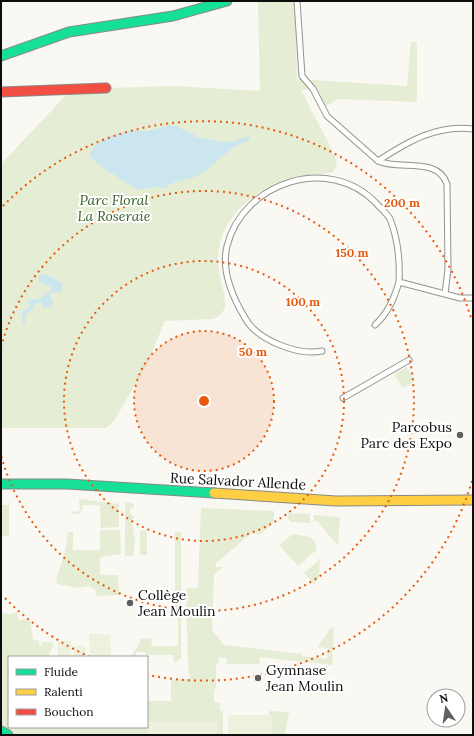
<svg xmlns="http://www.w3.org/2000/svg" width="474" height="736" font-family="Lora,serif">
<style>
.green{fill:#e5edd4}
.pitch{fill:#edf1dd}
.water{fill:#cce6f0}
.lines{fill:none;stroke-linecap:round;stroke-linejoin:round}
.lane-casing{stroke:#949390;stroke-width:7}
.fast-casing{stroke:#8a8987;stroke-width:11}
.slow-casing{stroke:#8a8987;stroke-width:11}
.jam-casing{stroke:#8a8987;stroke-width:11}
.lane{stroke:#fefefd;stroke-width:5}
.fast{stroke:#16e098;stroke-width:9}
.slow{stroke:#ffcf43;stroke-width:9}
.jam{stroke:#f24e42;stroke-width:9}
.ring{fill:none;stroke:#e8590c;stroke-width:2;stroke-dasharray:2 4}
.poi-dot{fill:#605f5d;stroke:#fff;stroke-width:1.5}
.labels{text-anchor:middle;stroke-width:4;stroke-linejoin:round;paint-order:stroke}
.park-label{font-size:14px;font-style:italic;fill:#345d24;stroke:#fff}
.poi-label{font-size:14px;fill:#0d0d0d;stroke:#fff;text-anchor:start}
.street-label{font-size:14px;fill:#0d0d0d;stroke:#fff}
.centre{fill:#e8590c;stroke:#fff;stroke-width:2}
.ring-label{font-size:12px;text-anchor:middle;font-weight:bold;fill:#e8590c;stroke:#fff;stroke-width:4;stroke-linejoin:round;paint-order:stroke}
</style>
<rect width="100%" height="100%" fill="#faf8f2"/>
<path class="green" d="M258 1H295L297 79 407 86 411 42H417V102L338 99 324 107 315 88 301 90 334 154 337 165 333 172C313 176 294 175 276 183 244 198 216 226 218 264 218 276 227 296 225 307 223 313 218 317 212 319L165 321 147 364 114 421 106 428H1V164L72 89 174 86 260 91Z
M407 367 415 381 403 388 394 374Z
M79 499 119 504V527L101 528 100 505H83L81 513 72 514V512L80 511Z
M125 502 134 504 133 508H130V513L134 517 132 522 135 539 133 556H125Z
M1 505H9V536H1Z
M201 508 274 511V522L261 534 252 533 216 563V567H223L214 575 212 630 224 645 302 654V656L327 659 328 648 317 647 331 628H334L332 665 259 657 260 664H227V658L219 657 218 664H216V689H214V702L220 703V711H223V735H14L1 727V614L18 613V620L30 619 33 640 39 641V645H42V642H51L54 644 48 657H9V727H147V701H171V680L190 679 188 665 186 588H198Z
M288 513 310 514V523L291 522 288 519Z
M314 515 340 517 338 546 317 521H313Z
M100 530H120L121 554 100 557V575H118L119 595 97 596 95 590 89 586 78 588 57 584 56 581 66 547 68 532H73V550H100Z
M147 530V555H140V531Z
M175 532H181V658L174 663 173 655H146L145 652H136V655L131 657 140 642V639L151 638 152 646H178V610H175Z
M293 534 310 537 316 544V550L298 566 279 545Z
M320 559 319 579 314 584 304 573Z
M269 711 289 712 285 735H272V715H269Z"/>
<path class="pitch" d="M89 634H110L111 657H90Z
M58 641H71V657H58Z
M74 646H86V657H73Z
M228 715H272V735H228Z
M147 721H217V735H147Z"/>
<path class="water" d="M170 125C179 126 186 132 195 135L196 138C205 136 214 142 224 142 232 143 241 139 248 136L250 137 248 141C228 147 215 166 197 176 187 181 174 179 166 188L155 187 146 189H136L99 165 90 156C91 142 115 134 127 131 133 130 139 131 146 131 154 130 162 127 170 125Z
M41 274 50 276 63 284 61 292H54L49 295 53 301 51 306 44 308 40 302 34 304 33 309 26 315 25 325 23 324 22 312 31 306 28 304V302L31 299H40L52 289 50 286 39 282V276Z"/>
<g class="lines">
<defs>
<path id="lane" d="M297 1 302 76 313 89 327 116 378 161C400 171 437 156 447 184L448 269 445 294
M378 161C407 142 437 124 473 129
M375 325C388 313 394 299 399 282
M322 351C298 356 257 340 245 318 233 298 221 270 227 246 243 182 329 154 376 203 380 208 387 213 390 219 398 239 400 261 399 282L460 298H473
M343 398 409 360"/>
<path id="fast" d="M1 56 69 32 173 16 227 1
M1 484H67L214 493
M1 731 8 735"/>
<path id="slow" d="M214 493 336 501 473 500"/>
<path id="jam" d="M1 92 106 88"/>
</defs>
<use href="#lane" class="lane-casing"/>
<use href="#fast" class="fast-casing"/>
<use href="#slow" class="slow-casing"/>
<use href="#jam" class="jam-casing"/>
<use href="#lane" class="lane"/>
<use href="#fast" class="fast"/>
<use href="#slow" class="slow"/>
<use href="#jam" class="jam"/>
</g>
<circle cx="204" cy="401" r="70" fill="#e8590c" fill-opacity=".12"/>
<g class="ring">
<circle cx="204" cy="401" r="70"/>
<circle cx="204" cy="401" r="140"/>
<path d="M1 347A210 210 0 1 1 1 455"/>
<path d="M472 481A280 280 0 0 1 148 675M90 657A280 280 0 0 1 3 596M3 206A280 280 0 0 1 472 321"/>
</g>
<g class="poi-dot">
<circle cx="460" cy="435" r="4"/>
<circle cx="130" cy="603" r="4"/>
<circle cx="258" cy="678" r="4"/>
</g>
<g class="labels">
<g class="park-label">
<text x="114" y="205">Parc Floral<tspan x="114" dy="16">La Roseraie</tspan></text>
</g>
<g class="poi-label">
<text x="452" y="432" text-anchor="end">Parcobus<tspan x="452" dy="16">Parc des Expo</tspan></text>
<text x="138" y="600">Collège<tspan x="138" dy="16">Jean Moulin</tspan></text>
<text x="266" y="675">Gymnase<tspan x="266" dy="16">Jean Moulin</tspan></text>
</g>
<g class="street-label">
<text transform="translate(238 481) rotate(3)" y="5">Rue Salvador Allende</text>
</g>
</g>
<circle cx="204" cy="401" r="6" class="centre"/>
<g class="ring-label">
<text x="402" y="207">200 m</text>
<text x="352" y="257">150 m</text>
<text x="303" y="306">100 m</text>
<text x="253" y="356">50 m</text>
</g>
<rect width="474" height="736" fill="none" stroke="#0d0d0d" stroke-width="4"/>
<rect x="8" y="656" width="140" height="72" fill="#ffffff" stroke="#9e9e9e"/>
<rect x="16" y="669" width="20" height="6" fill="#16e098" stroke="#9e9e9e"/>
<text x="44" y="676" font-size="12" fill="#0d0d0d">Fluide</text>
<rect x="16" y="689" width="20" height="6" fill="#ffcf43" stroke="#9e9e9e"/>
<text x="44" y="696" font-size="12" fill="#0d0d0d">Ralenti</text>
<rect x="16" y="709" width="20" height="6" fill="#f24e42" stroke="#9e9e9e"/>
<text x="44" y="716" font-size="12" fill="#0d0d0d">Bouchon</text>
<g transform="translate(446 708) rotate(347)"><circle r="19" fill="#ffffff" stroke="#9e9e9e"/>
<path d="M0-3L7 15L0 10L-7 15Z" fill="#605f5d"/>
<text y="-6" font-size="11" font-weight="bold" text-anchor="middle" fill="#0d0d0d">N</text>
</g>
</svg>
